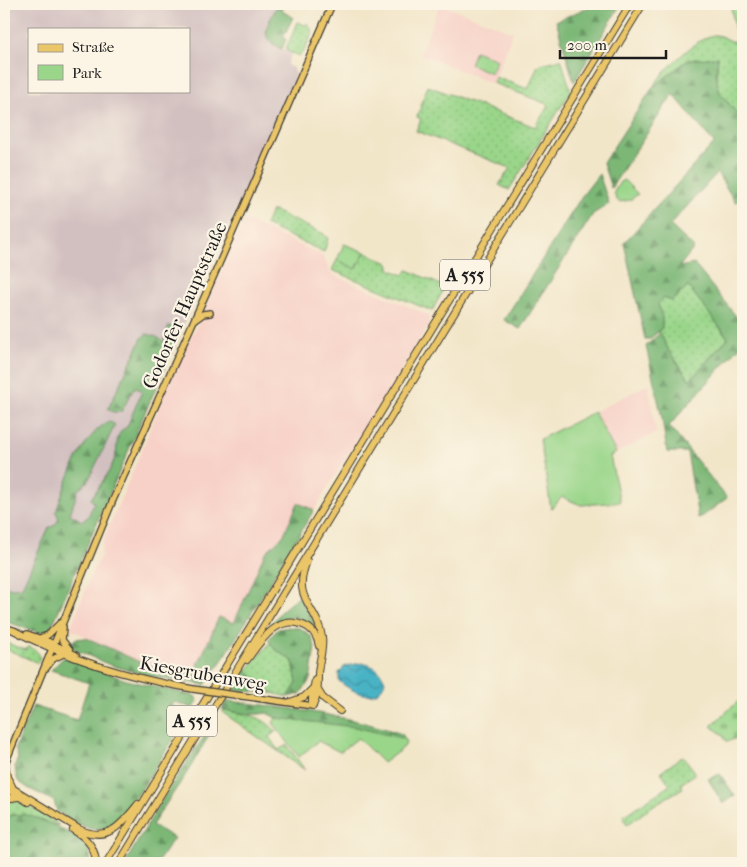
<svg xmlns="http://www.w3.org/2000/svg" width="747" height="867" font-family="'IM FELL French Canon',serif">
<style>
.built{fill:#f7d1c7}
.industrial{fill:#d2bfc0;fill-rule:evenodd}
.grass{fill:url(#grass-dots);stroke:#5b7953}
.forest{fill:url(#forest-firs);stroke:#4c6a49}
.cemetery{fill:url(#cemetery-stones);stroke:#5b7953}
.park{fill:#9ad68a;stroke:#5b7953}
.water{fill:url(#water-waves);stroke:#326871}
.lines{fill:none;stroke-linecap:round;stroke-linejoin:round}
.major-casing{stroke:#3c3a36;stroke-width:8}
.highway-casing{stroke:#3c3a36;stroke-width:8}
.major{stroke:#ebc669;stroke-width:5.5}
.highway{stroke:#ebc669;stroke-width:6}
.major-bridge-casing{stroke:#3c3a36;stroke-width:8;stroke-linecap:butt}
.major-bridge{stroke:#ebc669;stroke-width:5.5}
.labels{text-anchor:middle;stroke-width:4.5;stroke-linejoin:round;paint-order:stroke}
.shield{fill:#fcf5e5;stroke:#5f5d58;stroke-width:1}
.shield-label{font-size:18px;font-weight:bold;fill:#1c1c1c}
.street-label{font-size:19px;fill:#1c1c1c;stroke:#fcf5e5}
</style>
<defs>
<pattern id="grass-dots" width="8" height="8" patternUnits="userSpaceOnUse" patternTransform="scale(1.25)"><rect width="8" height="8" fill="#9ad68a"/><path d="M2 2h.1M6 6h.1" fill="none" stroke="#84b776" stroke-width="1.8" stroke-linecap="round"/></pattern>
<pattern id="forest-firs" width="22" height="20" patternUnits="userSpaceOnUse" patternTransform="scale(1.25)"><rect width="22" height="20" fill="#7bb776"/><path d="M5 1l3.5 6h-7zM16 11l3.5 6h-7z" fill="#649460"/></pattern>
<pattern id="cemetery-stones" width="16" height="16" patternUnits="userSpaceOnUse" patternTransform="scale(1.25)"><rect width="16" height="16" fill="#9ad68a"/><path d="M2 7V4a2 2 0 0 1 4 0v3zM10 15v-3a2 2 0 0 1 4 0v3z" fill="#84b776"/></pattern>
<pattern id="water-waves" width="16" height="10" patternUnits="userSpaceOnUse" patternTransform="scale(1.25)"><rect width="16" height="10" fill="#49b3c6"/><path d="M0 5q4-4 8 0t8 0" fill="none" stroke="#3c91a0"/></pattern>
</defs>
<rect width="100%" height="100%" fill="#fcf5e5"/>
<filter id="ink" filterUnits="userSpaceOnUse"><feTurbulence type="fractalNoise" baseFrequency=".02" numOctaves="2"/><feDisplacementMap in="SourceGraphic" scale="10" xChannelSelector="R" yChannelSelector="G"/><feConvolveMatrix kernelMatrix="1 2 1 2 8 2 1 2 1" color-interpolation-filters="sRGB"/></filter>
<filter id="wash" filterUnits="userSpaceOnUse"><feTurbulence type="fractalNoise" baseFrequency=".0096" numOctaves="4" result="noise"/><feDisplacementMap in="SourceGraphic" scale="20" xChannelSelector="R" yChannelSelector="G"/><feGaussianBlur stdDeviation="1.12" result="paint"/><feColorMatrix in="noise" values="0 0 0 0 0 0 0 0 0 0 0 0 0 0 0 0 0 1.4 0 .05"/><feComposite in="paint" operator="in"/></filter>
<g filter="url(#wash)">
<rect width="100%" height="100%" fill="#f2e6c9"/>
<path class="built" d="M440 4 513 32 493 84 420 54Z
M244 219 323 256 331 274 429 315V325L314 510 298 503 282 536 265 553 234 623 219 617 194 674 144 664 70 629 93 571 101 555 102 543 141 452 168 383 201 317Z
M648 384 656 433 616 453 594 412Z"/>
<path class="industrial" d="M4 4H284L271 32 274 45 292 53 287 65 293 68 295 73 290 91 253 174 179 335 50 607 4 590ZM29 29H189V91H29Z"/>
<path class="grass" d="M736 4H741L743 6 742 15 743 23V121L720 93 716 76 718 57 688 60 653 87C661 73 699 35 715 35 721 35 728 40 734 42L736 37 731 7 737 6Z
M298 22 305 25 307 23 313 32 304 51 299 56 287 51 286 48Z
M561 59 571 91 509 190 499 185 510 168 416 131 421 119 417 117 421 107 420 106 428 86 535 127 548 106 547 104 493 83 495 77 528 89 538 65Z
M271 211H274L324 234 328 239 324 252 265 225Z
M365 252 388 263 390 265V269L403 275 408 270 445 287 432 311 332 270 337 260 356 269Z
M688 286 728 338 690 380 669 351 658 331 662 328 658 304 664 298 672 301Z
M4 642 26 650 28 646C36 650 43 654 38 663L4 648Z
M270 643 276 650 293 661 297 683 288 697 272 693 246 671Z
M225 710C248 716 258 713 276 731L269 737 278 750 287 745 305 770 222 712Z
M683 756 696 773 681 784 683 788 654 805 627 825 623 816 670 785 661 772Z
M9 800 24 803 59 825C37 826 30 808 4 817V802Z"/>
<path class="forest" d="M278 4H285L282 11 293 17 283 38 286 39 282 49C255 37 269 24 278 4Z
M596 4H621L574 82 556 21Z
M718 57 716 76 720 93 743 121V196L736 203 717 173 670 225 694 248 679 267 694 264 740 321 743 318V343L669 426 727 498 703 516 698 518 687 452H667L662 418 646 346 660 333 669 351 690 380 728 338 688 286 672 301 664 298 658 304 662 317V328L650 339H645L624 243 714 143 673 94 611 188 603 163 653 87 688 60Z
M599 174 609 204 593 214 520 329 504 320 582 196Z
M169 326 174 327 179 335 55 619 49 630 41 633 4 621V585L12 588 22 587 49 528 55 525 59 519 56 512C66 482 81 437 109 421L115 425 88 481 78 490 70 514 82 521 88 517 94 503 91 499C100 485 112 470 116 454 118 443 115 433 127 427L142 391 135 387 121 412H113L108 409 142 338 146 334C152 335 160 337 163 342 167 337 165 331 169 326Z
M298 503 314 510 227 653 205 685 149 676 110 665 71 648 70 644 75 639 86 638 96 642 144 664 194 674 219 617 234 623 265 553 283 536Z
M299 596 316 627C295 613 290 615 269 628L281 611Z
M289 627 300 628 311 636 315 647 310 680 300 694 288 697 297 683 293 661 276 650 268 640 278 629Z
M64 657 126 680 195 696 198 701 193 708 174 702 172 706 185 711 186 719 141 790 119 820 105 828 91 829 74 822 57 811 54 801 28 788 18 781 16 774 15 766 18 758 15 748 33 706 77 720 89 683 51 670Z
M246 671 272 693 234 690Z
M227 701C287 707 345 715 402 734L405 739 355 727 276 718 267 713C251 716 238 713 222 709Z
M206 734 208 737 188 771 152 825 174 838 157 863H125L167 792Z
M720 774 735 796 723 804 708 779Z
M25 814C41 820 79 833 88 848 90 852 90 858 91 863H4V817L12 815Z"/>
<path class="cemetery" d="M743 697V735L727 742 722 734 711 726Z"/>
<path class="park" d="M475 51 497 60 491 73 470 64Z
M624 180 638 194 630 200 619 202 616 199 614 192 620 182Z
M344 244 365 252 356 269 337 260Z
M594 412 616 453 610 456 620 502 581 505 562 497 551 509 540 439Z
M276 718 355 727 405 739 406 744 403 748 383 763 358 738 340 752 318 741 299 757 273 723Z"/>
<path class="water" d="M362 663C374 666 380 669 385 681 378 705 352 692 339 681V673L345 666Z"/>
</g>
<g filter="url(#ink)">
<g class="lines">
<defs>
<path id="major" d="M196 319 203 314 210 313
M4 627 16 631
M63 627 62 640 70 650
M13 630C69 660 131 678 193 689
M27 634 47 641 76 655
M40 638 48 635 60 623
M46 668 53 659 63 654
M242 696 313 706
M4 766 113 500 208 289 330 9V4"/>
<path id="highway" d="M307 561C291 601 317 604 322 637 324 650 318 663 318 675 318 686 318 696 313 706
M247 660C260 642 277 614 303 625 312 628 317 636 319 646
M318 690 323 698 340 711
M290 702 304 697 312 689
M312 704V697L315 680
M5 762 7 777 12 786
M4 783 79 829C108 843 121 825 138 804
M4 787 28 802
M4 799 18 797
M73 830C87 838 95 847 96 863
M106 863 630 4
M119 863 643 4"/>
</defs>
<use href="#major" class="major-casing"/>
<use href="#highway" class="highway-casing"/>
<use href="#major" class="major"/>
<use href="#highway" class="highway"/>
<defs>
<path id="major-bridge" d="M193 689 242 696"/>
</defs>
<use href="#major-bridge" class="major-bridge-casing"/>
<use href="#major-bridge" class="major-bridge"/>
</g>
</g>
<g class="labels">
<g class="shield">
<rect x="440" y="259.5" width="50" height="31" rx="4"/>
<rect x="167" y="705.5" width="50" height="31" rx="4"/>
</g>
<g class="shield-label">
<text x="465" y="281">A 555</text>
<text x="192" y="727">A 555</text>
</g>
<g class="street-label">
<text transform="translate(184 305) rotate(-66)" y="7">Godorfer Hauptstraße</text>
<text transform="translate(203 673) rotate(10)" y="7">Kiesgrubenweg</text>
</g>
</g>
<rect width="747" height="867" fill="none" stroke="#fcf5e5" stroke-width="20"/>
<rect x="28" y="28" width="162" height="65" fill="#fcf5e5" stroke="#a29e95"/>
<rect x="38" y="44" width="25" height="8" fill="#ebc669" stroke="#a29e95"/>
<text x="72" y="52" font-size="15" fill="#1c1c1c">Straße</text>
<rect x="38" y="65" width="25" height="15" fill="#9ad68a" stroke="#a29e95"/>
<text x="72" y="78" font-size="15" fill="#1c1c1c">Park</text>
<path d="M560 50v8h106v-8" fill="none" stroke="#1c1c1c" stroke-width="2.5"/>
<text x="567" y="50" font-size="15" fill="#1c1c1c" stroke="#fcf5e5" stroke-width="4" paint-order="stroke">200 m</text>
</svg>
